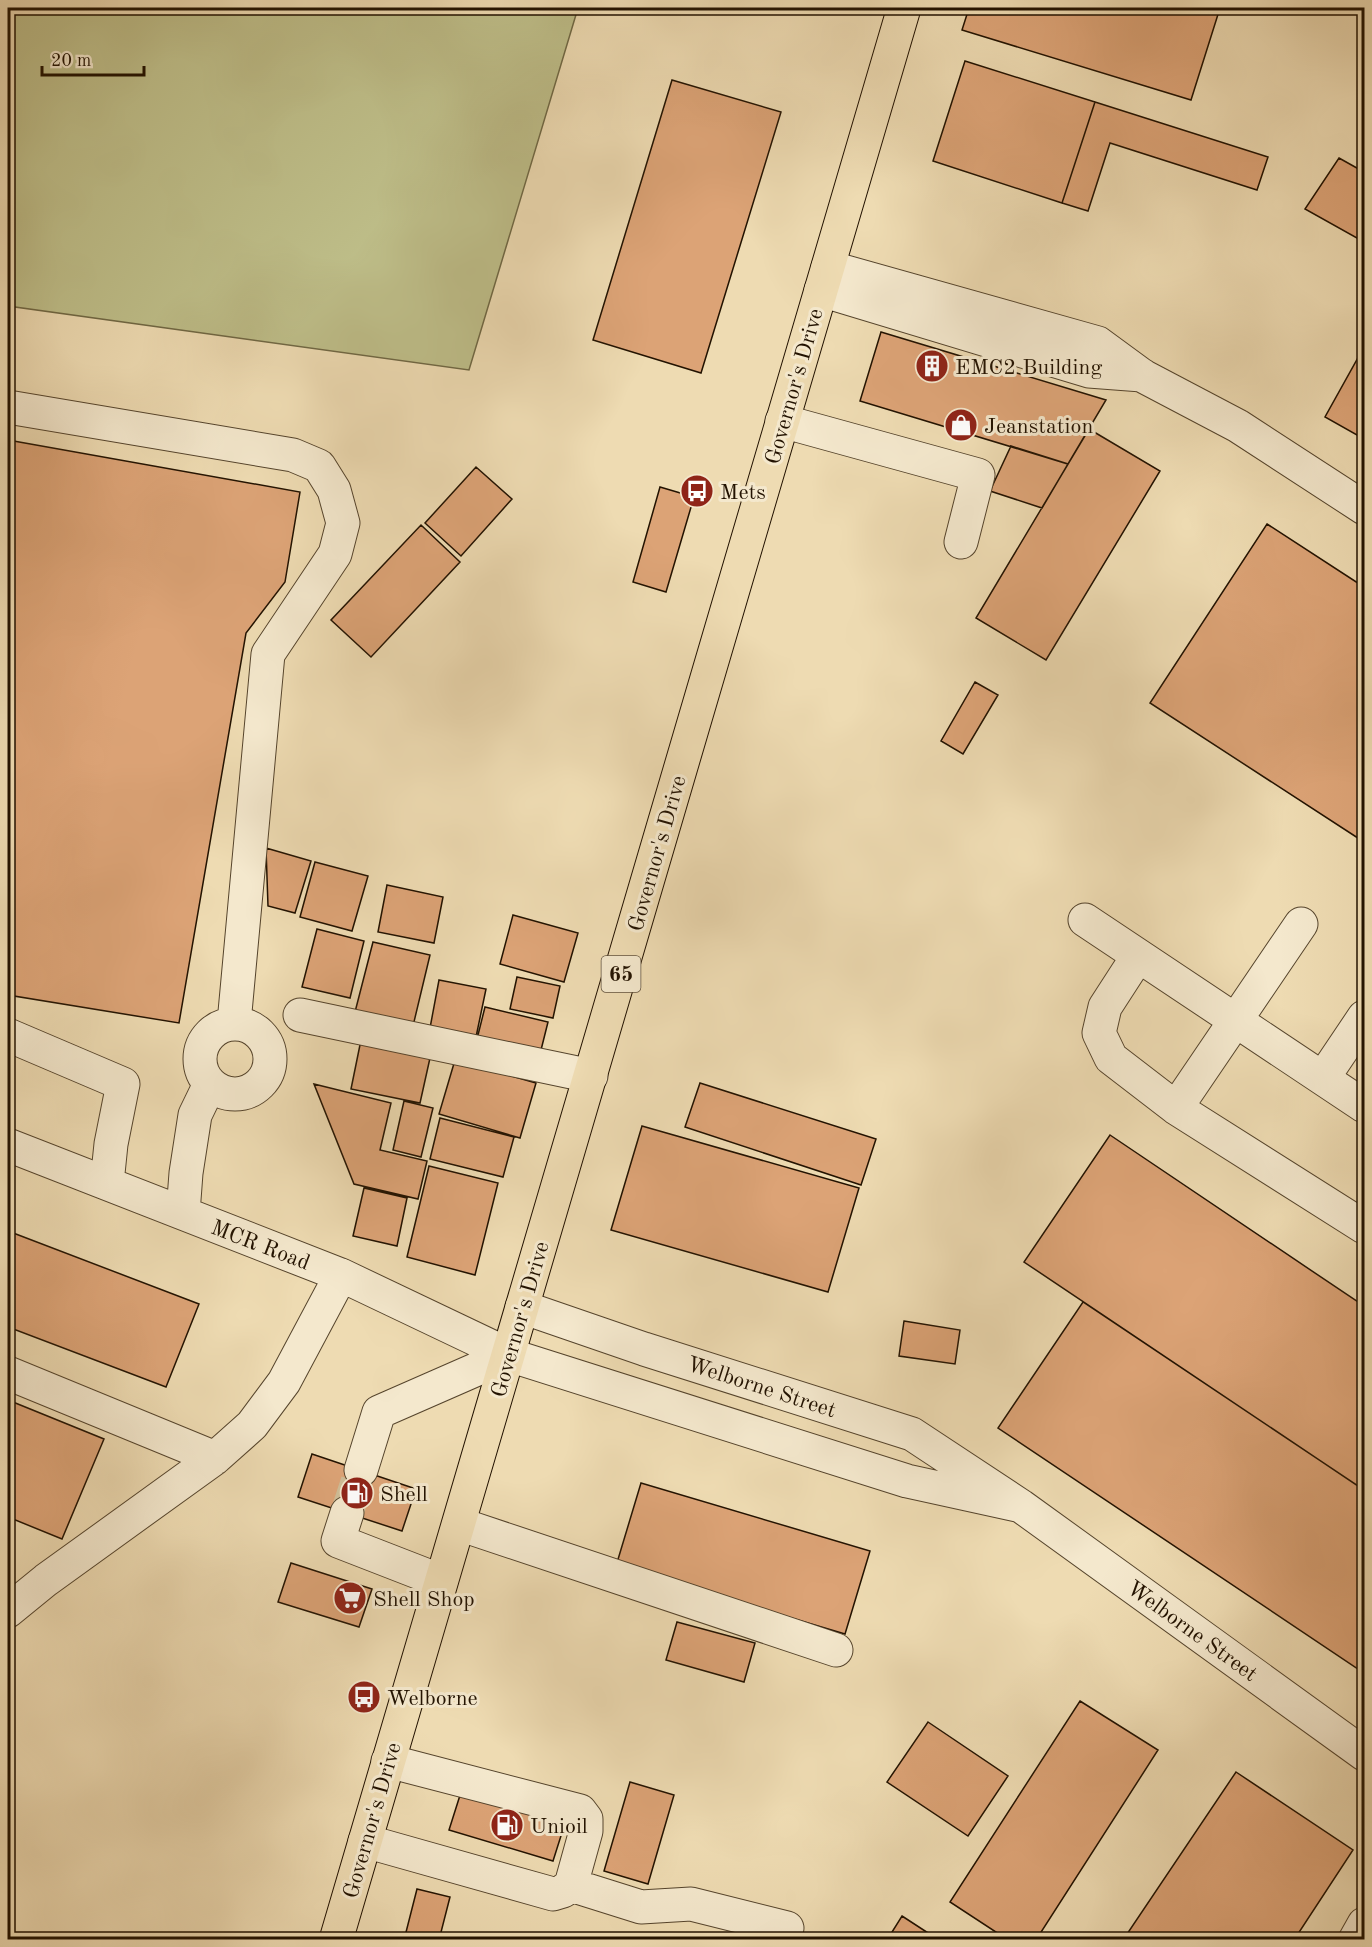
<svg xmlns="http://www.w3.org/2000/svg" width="1372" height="1947" font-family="'Old Standard TT',serif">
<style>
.green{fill:#bebe89;stroke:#706844;stroke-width:1.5}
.building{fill:#dca376;stroke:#221200;stroke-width:1.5}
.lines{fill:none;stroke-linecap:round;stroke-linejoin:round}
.minor-tunnel{stroke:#cfbd97;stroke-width:33;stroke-dasharray:33 16;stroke-linecap:butt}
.minor-casing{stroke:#55442c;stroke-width:35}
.highway-casing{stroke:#221200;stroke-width:35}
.minor{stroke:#f4e8cd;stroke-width:33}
.highway{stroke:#eedbb2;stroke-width:33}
.labels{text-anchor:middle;stroke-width:6;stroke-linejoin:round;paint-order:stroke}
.shield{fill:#f4e8cd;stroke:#61523e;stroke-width:1.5}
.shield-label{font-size:21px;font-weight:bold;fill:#221200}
.poi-label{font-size:22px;fill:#221200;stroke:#f4e8cd;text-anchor:start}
.street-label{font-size:22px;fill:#221200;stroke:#f4e8cd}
</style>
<rect width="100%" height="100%" fill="#eedbb2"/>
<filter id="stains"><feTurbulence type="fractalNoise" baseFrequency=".00333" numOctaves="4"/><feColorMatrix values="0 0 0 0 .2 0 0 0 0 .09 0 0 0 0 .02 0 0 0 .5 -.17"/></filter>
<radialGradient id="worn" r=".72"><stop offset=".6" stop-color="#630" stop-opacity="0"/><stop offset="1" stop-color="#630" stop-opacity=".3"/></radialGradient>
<path class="green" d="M8 8H578L469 370 8 306Z"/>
<path class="building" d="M969 8H1220L1191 100 962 30Z
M1294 8H1317L1315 14Z
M965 61 1095 102 1062 203 933 161Z
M672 80 781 112 701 373 593 340Z
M1095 102 1268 157 1257 190 1110 143 1088 211 1062 203Z
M1339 158 1364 172V242L1305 209Z
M881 332 1106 400 1068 464 860 401Z
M1364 347V439L1325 417Z
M1089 429 1160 471 1046 660 976 618Z
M8 440 300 492 285 582 246 633 179 1023 8 995Z
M1011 446 1068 464 1042 508 990 491Z
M476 467 512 499 461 556 425 523Z
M660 487 694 497 666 592 633 582Z
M1267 524 1364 587V842L1150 703Z
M421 525 460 562 371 657 331 620Z
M975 682 998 695 963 754 941 741Z
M266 848 311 861 295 913 268 906Z
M315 862 368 876 352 931 300 917Z
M387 885 443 897 434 943 378 932Z
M513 915 578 933 564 982 500 964Z
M317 929 364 941 350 998 302 987Z
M373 942 430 955 413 1026 355 1012Z
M517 977 560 986 553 1018 510 1009Z
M439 980 486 989 476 1037 430 1028Z
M485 1007 548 1022 540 1054 477 1039Z
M362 1035 432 1049 420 1103 351 1089Z
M455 1060 536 1083 520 1138 439 1114Z
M700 1083 876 1139 861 1185 685 1127Z
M314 1084 391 1103 380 1150 427 1161 418 1199 354 1184Z
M404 1101 433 1108 421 1157 393 1150Z
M440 1118 514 1137 503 1177 430 1159Z
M642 1126 859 1188 828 1292 611 1230Z
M1110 1135 1364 1306V1490L1024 1262Z
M429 1166 498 1183 475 1275 407 1257Z
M364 1188 407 1198 397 1246 353 1236Z
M8 1231 199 1304 166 1387 8 1327Z
M1083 1302 1364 1490V1673L998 1428Z
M904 1321 960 1330 955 1364 899 1356Z
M8 1400 104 1439 62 1539 8 1517Z
M312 1454 416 1489 402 1531 298 1497Z
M641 1483 870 1551 845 1634 616 1566Z
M291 1563 372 1589 359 1627 278 1602Z
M677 1622 755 1643 744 1682 666 1660Z
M1080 1701 1158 1750 1036 1940H1008L950 1902Z
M928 1722 1008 1776 968 1836 887 1782Z
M1236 1772 1353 1850 1294 1940H1123Z
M630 1782 674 1795 648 1884 604 1871Z
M462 1789 566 1820 553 1861 449 1830Z
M417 1889 450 1897 439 1940H404Z
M902 1916 939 1940H887Z"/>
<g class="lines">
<path class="minor-tunnel" d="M347 1513 361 1470"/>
<defs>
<path id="minor" d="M828 267 1098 343 1143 376 1238 426 1364 508
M821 290 1089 371 1142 375
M8 407 293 455 319 466 334 490 343 523 335 554 268 654 234 1023
M782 421 978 475 961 542
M1085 920 1364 1106
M1138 956 1105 1007 1099 1033 1111 1058 1176 1108 1364 1227
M300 1015 591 1076
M200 1059a35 35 0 1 1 70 0a35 35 0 1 1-70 0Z
M8 1035 123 1084 111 1144 107 1183
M1323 1078 1364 1017
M1176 1108 1301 924
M8 1145 341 1275 509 1355 907 1481 1021 1506
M183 1213 186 1173 195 1115 210 1084
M522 1307 644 1349 912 1434 1021 1506 1364 1754
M8 1373 215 1458
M361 1470 379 1412 509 1355
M347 1513 338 1541 441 1581
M459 1524 836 1650
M8 1611 46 1580 215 1458 252 1425 284 1382 341 1275
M365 1841 553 1894 563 1891 571 1885 586 1831V1819L580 1811 388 1761
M571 1885 641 1907 691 1904 787 1928
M1355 1940 1364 1924"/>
<path id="highway" d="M336 1940 904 8"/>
</defs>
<use href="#minor" class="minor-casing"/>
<use href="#highway" class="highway-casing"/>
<use href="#minor" class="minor"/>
<use href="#highway" class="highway"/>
</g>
<defs>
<symbol id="building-disc" viewBox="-11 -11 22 22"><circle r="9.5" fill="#8f2418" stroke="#f4e8cd"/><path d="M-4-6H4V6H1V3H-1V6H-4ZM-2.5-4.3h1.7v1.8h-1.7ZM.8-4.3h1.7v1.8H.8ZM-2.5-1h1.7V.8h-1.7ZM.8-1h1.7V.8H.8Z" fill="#fff"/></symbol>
<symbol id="shop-disc" viewBox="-11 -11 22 22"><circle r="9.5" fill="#8f2418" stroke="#f4e8cd"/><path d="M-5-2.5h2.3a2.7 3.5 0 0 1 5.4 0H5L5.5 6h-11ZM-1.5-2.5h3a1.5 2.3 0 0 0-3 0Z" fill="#fff"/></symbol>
<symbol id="bus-disc" viewBox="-11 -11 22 22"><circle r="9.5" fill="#8f2418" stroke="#f4e8cd"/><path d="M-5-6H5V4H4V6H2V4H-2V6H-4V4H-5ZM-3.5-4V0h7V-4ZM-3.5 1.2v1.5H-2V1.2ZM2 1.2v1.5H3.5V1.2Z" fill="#fff"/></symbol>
<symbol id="fuel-disc" viewBox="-11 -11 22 22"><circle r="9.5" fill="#8f2418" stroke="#f4e8cd"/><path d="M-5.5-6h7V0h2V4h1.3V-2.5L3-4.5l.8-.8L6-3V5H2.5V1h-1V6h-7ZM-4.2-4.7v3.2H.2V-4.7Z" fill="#fff"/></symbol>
<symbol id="supermarket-disc" viewBox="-11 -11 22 22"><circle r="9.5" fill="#8f2418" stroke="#f4e8cd"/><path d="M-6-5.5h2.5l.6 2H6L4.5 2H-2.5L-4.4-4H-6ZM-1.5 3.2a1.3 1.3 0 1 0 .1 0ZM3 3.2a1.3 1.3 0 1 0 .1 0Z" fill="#fff"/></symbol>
</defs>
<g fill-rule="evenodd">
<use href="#building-disc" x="913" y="347" width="38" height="38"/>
<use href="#shop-disc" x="942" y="406" width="38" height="38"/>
<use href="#bus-disc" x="678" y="472" width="38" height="38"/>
<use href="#fuel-disc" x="338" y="1474" width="38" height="38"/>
<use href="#supermarket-disc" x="331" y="1579" width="38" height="38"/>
<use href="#bus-disc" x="345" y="1678" width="38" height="38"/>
<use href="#fuel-disc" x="488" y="1806" width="38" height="38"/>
</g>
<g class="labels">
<rect class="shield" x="601.5" y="956" width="39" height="36" rx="4.5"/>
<g class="shield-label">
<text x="621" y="981">65</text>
</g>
<g class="poi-label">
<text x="955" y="374">EMC2 Building</text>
<text x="984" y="433">Jeanstation</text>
<text x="720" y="499">Mets</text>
<text x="380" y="1501">Shell</text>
<text x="373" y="1606">Shell Shop</text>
<text x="387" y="1705">Welborne</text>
<text x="530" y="1833">Unioil</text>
</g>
<g class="street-label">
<text transform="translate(793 386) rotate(-74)" y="8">Governor's Drive</text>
<text transform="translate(656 853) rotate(-74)" y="8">Governor's Drive</text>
<text transform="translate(261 1244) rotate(21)" y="8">MCR Road</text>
<text transform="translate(519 1319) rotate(-74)" y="8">Governor's Drive</text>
<text transform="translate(762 1386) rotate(18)" y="8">Welborne Street</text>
<text transform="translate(1193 1630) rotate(36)" y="8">Welborne Street</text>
<text transform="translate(371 1820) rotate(-74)" y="8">Governor's Drive</text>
</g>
</g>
<rect width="1372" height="1947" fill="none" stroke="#eedbb2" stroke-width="30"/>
<rect x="9" y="9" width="1354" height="1929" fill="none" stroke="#221200" stroke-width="3"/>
<rect x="15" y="15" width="1342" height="1917" fill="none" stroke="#221200" stroke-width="1.5"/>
<path d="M42 66v9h102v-9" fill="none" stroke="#221200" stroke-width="3"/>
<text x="51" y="66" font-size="18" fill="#221200" stroke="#f4e8cd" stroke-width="4.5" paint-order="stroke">20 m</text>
<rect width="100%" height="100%" filter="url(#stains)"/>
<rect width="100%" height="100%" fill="url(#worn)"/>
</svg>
